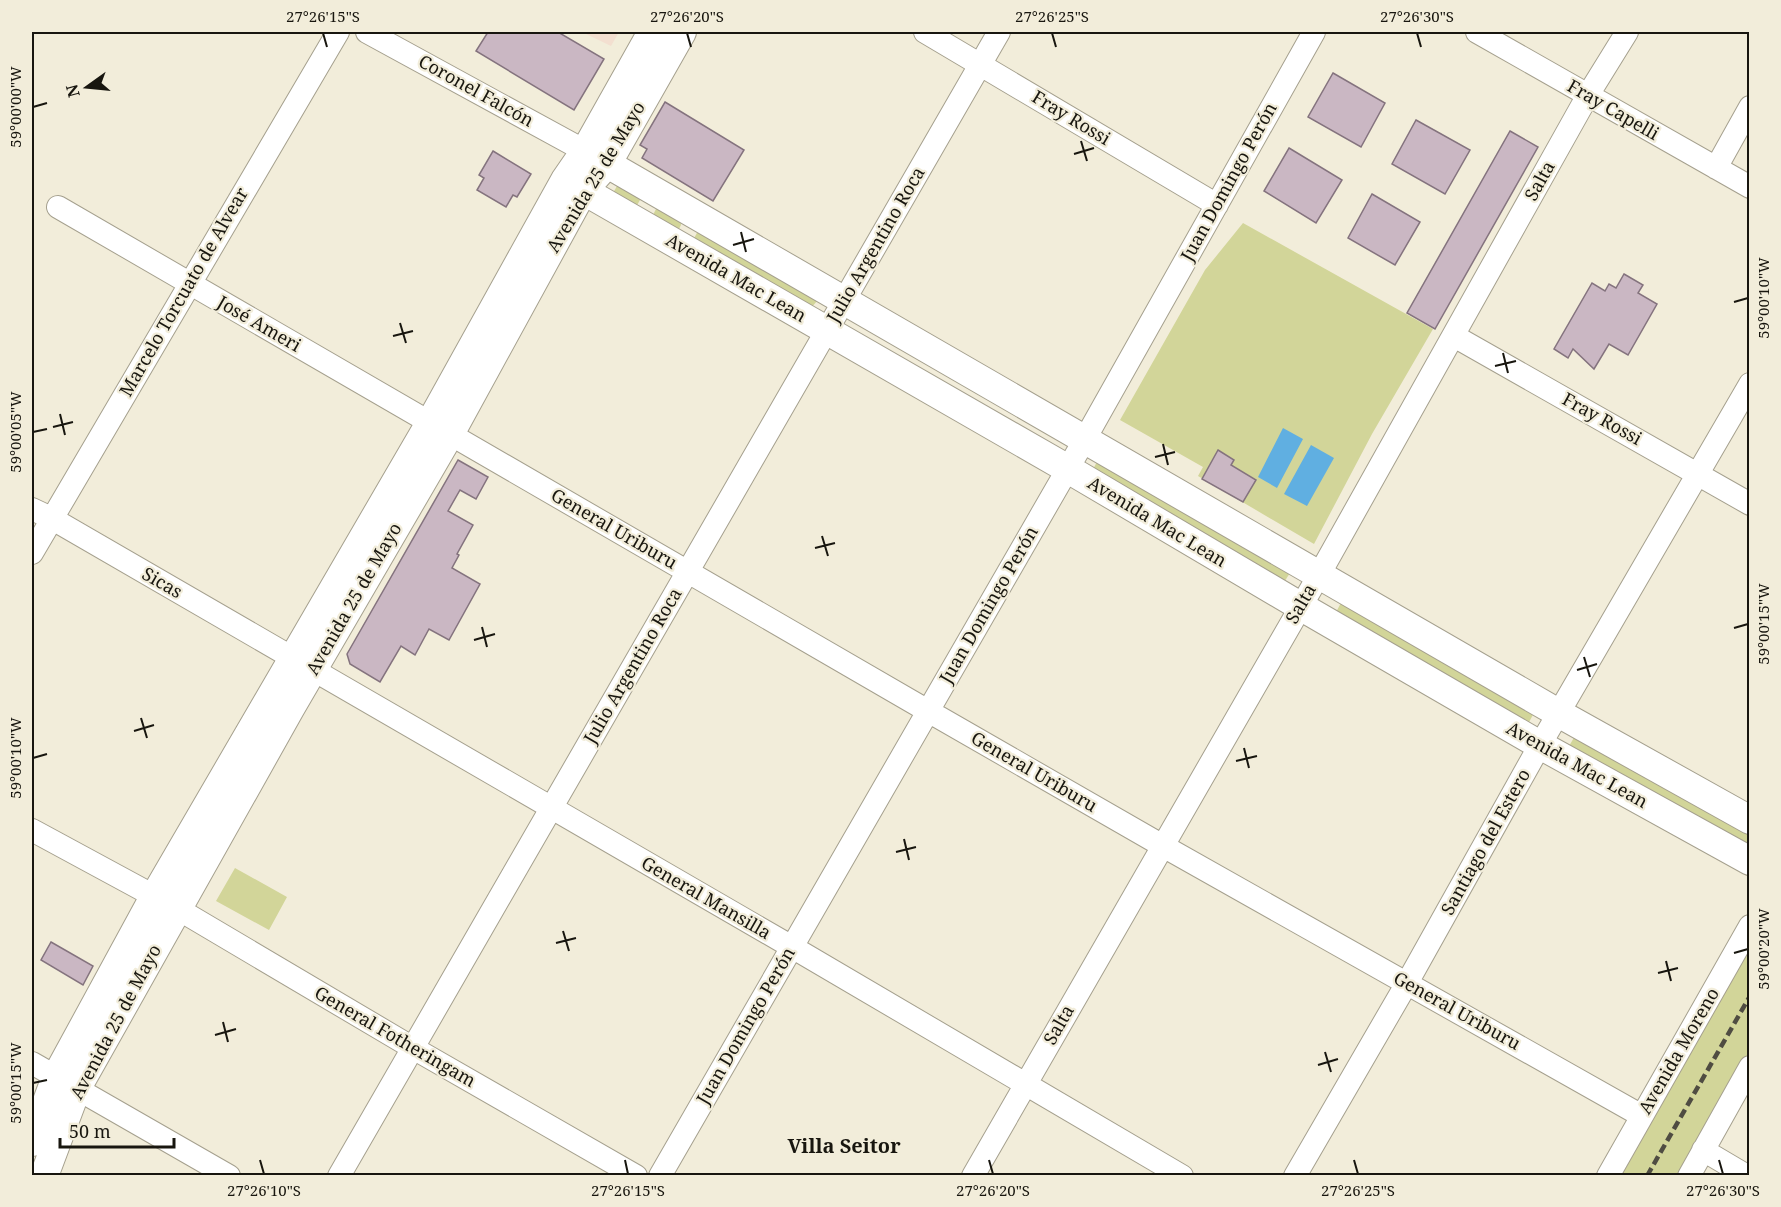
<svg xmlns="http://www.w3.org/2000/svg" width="1781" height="1207" font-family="'Noto Serif',serif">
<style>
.education{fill:#f3dfd0}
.green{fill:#d2d599}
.water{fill:#60afe1}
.building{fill:#cab7c3;stroke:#84737e;stroke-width:1.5}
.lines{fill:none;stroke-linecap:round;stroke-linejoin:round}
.minor-casing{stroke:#a5a08e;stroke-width:24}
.major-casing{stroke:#a5a08e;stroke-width:30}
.minor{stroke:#fff;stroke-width:22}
.major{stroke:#fff;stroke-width:28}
.rail{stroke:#4f4c42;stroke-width:4.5;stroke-dasharray:9 4.5;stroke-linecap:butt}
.ticks{fill:none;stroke:#18160f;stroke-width:2}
.labels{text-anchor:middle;stroke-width:4.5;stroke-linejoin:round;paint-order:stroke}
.street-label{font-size:18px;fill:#18160f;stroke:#f2edda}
.neighbourhood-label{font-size:20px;font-weight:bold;fill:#18160f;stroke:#f2edda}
.neatline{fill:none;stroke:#18160f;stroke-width:2}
.ticks-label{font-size:15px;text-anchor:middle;fill:#18160f}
</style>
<rect width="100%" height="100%" fill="#f2edda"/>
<path class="education" d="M582 32H619L611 46Z"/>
<path class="green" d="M617 186 638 190 640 200 636 207 613 193Z
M663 206 680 216 681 225 677 233 652 217 656 209Z
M1243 223 1433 329 1372 434 1314 544 1198 476 1203 467 1120 420 1205 270Z
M698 231 818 300 810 309 692 242Z
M1099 458 1293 568 1283 584 1090 475Z
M1343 599 1536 709 1527 726 1334 616Z
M1576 734 1749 829V850L1568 748Z
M235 868 287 897 269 930 216 901Z
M1749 947V1054L1679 1175 1621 1176Z"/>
<path class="water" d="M1283 428 1303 439 1277 488 1258 477Z
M1311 445 1334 458 1307 506 1284 494Z"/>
<path class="building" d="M488 32H558L604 59 574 110 476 51Z
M1333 73 1385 103 1361 147 1308 117Z
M665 102 744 150 713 201 642 158 647 149 640 145Z
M1416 120 1470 150 1445 194 1392 164Z
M1510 131 1538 147 1435 329 1407 313Z
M1289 148 1342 180 1316 223 1264 191Z
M493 151 531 174 517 197 513 195 506 207 477 190 484 178 479 175Z
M1372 194 1420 222 1395 265 1348 238Z
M1624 274 1643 285 1638 293 1657 304 1628 355 1609 344 1594 369 1573 349 1568 358 1554 349 1592 283 1605 291 1609 284 1616 288Z
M1218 450 1234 460 1231 465 1256 480 1243 502 1202 479Z
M458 460 488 477 476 499 460 490 448 511 473 525 457 554 459 555 452 568 480 584 449 640 429 629 415 655 401 646 380 682 350 664 347 654Z
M51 942 93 966 83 985 41 960Z"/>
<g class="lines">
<defs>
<path id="minor" d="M367 32 585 151
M925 32 1217 205
M1477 32 1750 187
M1716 168 1750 107
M58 207 928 711 1163 846 1642 1116
M1454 336 1750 504
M32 509 51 518 792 947 1182 1176
M32 553 338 32
M32 830 178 909 413 1048 636 1176
M32 1063 229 1176
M1703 1150 1747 1176
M339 1176 999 32
M660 1176 1085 439 1314 32
M973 1176 1319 575 1588 95 1627 32
M1295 1176 1407 983 1540 745 1750 384
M1608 1176 1750 926
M1689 1176 1750 1067"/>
<path id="major" d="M585 151 1560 714 1750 820
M565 180 1068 469 1300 606 1540 745 1750 861
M32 1142 56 1077 154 897 430 423 565 180 585 151 652 32
M44 1176 77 1088 290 709 450 434 583 191 607 164 682 32"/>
</defs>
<use href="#minor" class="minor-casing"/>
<use href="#major" class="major-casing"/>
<use href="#minor" class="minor"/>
<use href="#major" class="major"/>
<path class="rail" d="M1647 1176 1750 996"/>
</g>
<path class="ticks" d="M323 33 327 47M687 33 691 47M1052 33 1056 47M1417 33 1421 47M33 107 47 103M1081 141 1087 161M1074 154 1094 148M741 232 746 252M733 245 754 239M1734 302 1748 298M400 323 406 343M393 336 413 331M1503 353 1508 373M1495 366 1516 361M60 414 65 435M53 427 73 422M33 432 47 429M1163 444 1168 465M1155 457 1175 452M822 536 828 556M815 548 835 543M482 627 487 647M1734 628 1748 624M474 640 495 634M1584 657 1590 677M1577 670 1597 664M141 718 147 738M134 731 154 725M1244 748 1249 768M33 758 47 754M1236 761 1257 756M904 839 909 860M896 852 916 847M563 931 569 951M556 943 576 938M1734 953 1748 949M1666 961 1671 981M1658 973 1678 968M223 1022 228 1042M215 1035 236 1029M1325 1052 1331 1072M1318 1065 1338 1059M33 1083 47 1080M260 1160 264 1174M625 1160 628 1174M989 1160 993 1174M1354 1160 1358 1174M1719 1160 1723 1174"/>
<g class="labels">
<g class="street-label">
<text transform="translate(476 91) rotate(29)" y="6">Coronel Falcón</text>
<text transform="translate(1613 110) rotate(30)" y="6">Fray Capelli</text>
<text transform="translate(1071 118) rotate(31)" y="6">Fray Rossi</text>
<text transform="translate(596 177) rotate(-59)" y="6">Avenida 25 de Mayo</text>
<text transform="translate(1540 181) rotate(-61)" y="6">Salta</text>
<text transform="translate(1229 182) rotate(-61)" y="6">Juan Domingo Perón</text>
<text transform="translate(876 245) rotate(-60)" y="6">Julio Argentino Roca</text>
<text transform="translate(736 278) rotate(30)" y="6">Avenida Mac Lean</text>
<text transform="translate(184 292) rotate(-60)" y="6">Marcelo Torcuato de Alvear</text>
<text transform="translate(259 324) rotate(30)" y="6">José Ameri</text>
<text transform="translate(1602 419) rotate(29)" y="6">Fray Rossi</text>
<text transform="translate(1157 522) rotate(31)" y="6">Avenida Mac Lean</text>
<text transform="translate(614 529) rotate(30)" y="6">General Uriburu</text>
<text transform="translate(162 583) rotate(30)" y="6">Sicas</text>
<text transform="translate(354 599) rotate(-60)" y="6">Avenida 25 de Mayo</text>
<text transform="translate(1301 604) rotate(-60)" y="6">Salta</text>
<text transform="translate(989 605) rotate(-60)" y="6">Juan Domingo Perón</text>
<text transform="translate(633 666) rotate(-60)" y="6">Julio Argentino Roca</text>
<text transform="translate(1577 765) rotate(29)" y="6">Avenida Mac Lean</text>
<text transform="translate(1034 772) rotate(30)" y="6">General Uriburu</text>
<text transform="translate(1486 842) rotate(-61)" y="6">Santiago del Estero</text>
<text transform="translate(706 898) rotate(30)" y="6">General Mansilla</text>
<text transform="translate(1457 1011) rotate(29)" y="6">General Uriburu</text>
<text transform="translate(116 1022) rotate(-62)" y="6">Avenida 25 de Mayo</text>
<text transform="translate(1059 1025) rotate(-60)" y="6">Salta</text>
<text transform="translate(746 1026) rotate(-60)" y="6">Juan Domingo Perón</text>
<text transform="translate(395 1037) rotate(30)" y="6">General Fotheringam</text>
<text transform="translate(1679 1051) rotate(-60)" y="6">Avenida Moreno</text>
</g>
<g class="neighbourhood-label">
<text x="844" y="1153">Villa Seitor</text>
</g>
</g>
<rect width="1781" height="1207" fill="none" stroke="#f2edda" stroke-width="66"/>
<g transform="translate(87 87) rotate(255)" stroke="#f2edda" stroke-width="4.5" paint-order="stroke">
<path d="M0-4.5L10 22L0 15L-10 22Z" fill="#18160f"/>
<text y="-9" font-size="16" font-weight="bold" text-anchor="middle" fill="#18160f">N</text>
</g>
<path d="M60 1138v9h114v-9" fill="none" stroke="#18160f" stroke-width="3"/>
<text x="69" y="1138" font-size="18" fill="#18160f" stroke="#f2edda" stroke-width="4.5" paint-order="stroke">50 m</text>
<rect x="33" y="33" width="1715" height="1141" class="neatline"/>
<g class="ticks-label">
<text x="323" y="22">27°26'15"S</text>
<text x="687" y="22">27°26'20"S</text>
<text x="1052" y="22">27°26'25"S</text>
<text x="1417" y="22">27°26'30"S</text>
<text transform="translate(16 107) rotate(-90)" y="5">59°00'00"W</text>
<text transform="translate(1764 298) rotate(-90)" y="5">59°00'10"W</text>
<text transform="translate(16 432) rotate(-90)" y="5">59°00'05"W</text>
<text transform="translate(1764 624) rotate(-90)" y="5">59°00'15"W</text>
<text transform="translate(16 758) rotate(-90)" y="5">59°00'10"W</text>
<text transform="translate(1764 949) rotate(-90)" y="5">59°00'20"W</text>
<text transform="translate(16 1083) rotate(-90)" y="5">59°00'15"W</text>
<text x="264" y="1196">27°26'10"S</text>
<text x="628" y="1196">27°26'15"S</text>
<text x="993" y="1196">27°26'20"S</text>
<text x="1358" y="1196">27°26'25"S</text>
<text x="1723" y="1196">27°26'30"S</text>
</g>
</svg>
